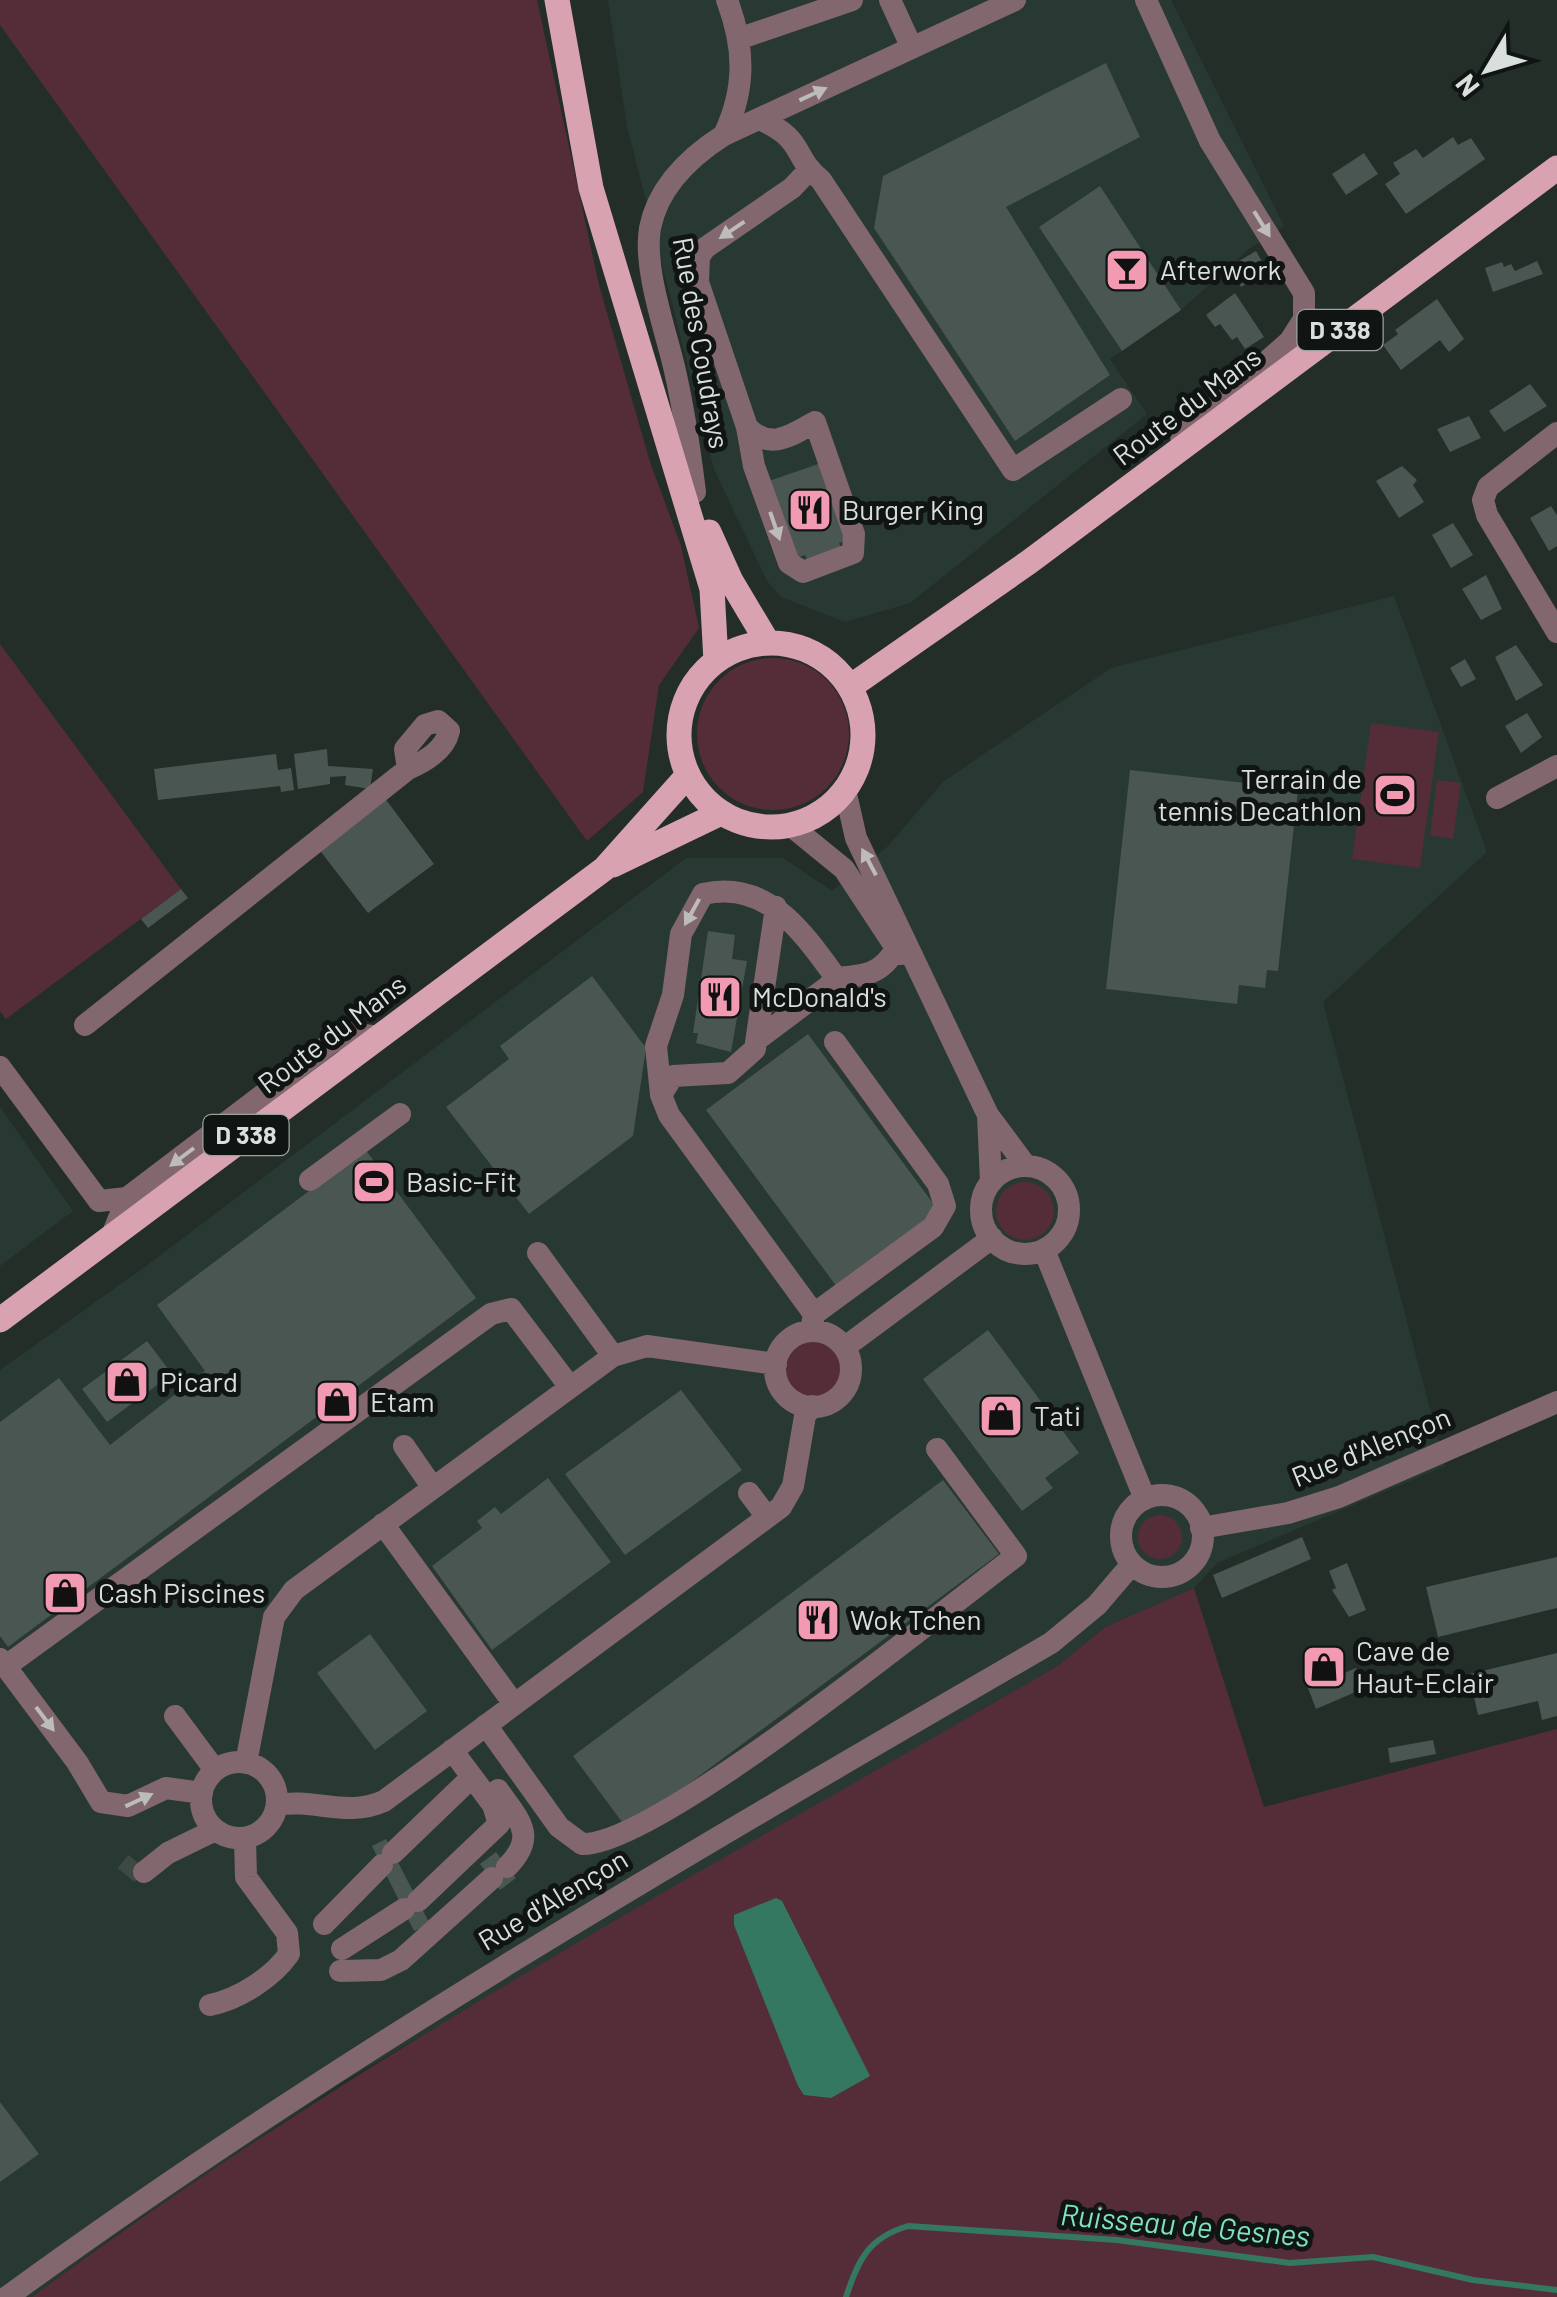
<svg xmlns="http://www.w3.org/2000/svg" width="1557" height="2297" font-family="Barlow,sans-serif">
<style>
.built{fill:#273932}
.green{fill:#542d39}
.water{fill:#347861}
.lines{fill:none;stroke-linecap:round;stroke-linejoin:round}
.stream{stroke:#347861;stroke-width:6}
.building{fill:#4a5651}
.minor-tunnel{stroke:#3e4944;stroke-width:22;stroke-dasharray:22 11;stroke-linecap:butt}
.minor{stroke:#82676e;stroke-width:22}
.major{stroke:#d9a2b0;stroke-width:25}
.oneway{fill:#bebbbb}
.labels{text-anchor:middle;stroke-width:10;stroke-linejoin:round;paint-order:stroke}
.shield{fill:#101513;stroke:#9ca2a0;stroke-width:2.5}
.shield-label{font-size:25px;font-weight:bold;fill:#d8dfdc}
.poi-label{font-size:28px;fill:#d8dfdc;stroke:#101513;text-anchor:start}
.street-label{font-size:28px;fill:#d8dfdc;stroke:#101513}
.water-label{font-size:30px;font-style:italic;fill:#7ee3bf;stroke:#101513}
</style>
<rect width="100%" height="100%" fill="#232e29"/>
<path class="built" d="M608 0H1171L1284 226 1249 249 1181 310 1110 359 1147 414 910 603 845 622 781 597 767 581 714 469 627 126Z
M1394 596 1487 852 1323 1002 1445 1466 1217 1563 1194 1588 1105 1627 1059 1665 344 2081 117 2234 32 2297H0V1370L146 1266 686 858H783L832 891 888 846 944 781 1111 668Z
M0 1107 73 1211 0 1266Z"/>
<path class="green" d="M0 0H537L599 285 650 462 681 546 699 628 659 685 643 792 587 841 0 25Z
M0 644 181 889 6 1019 0 1011Z
M697 734a76 76 0 1 1 152 0a76 76 0 1 1-152 0Z
M1371 723 1439 732 1420 868 1352 859Z
M1437 780 1461 783 1453 839 1430 835Z
M996 1211a29 29 0 1 1 58 0a29 29 0 1 1-58 0Z
M785 1369a28 28 0 1 1 56 0a28 28 0 1 1-56 0Z
M1138 1537a22 22 0 1 1 44 0a22 22 0 1 1-44 0Z
M1194 1588 1264 1807 1557 1729V2297H32C355 2057 712 1867 1059 1665L1105 1627Z"/>
<path class="water" d="M776 1898 782 1901 870 2076 831 2098 804 2095 798 2086 734 1925V1915Z"/>
<g class="lines">
<path class="stream" d="M846 2297C859 2259 868 2238 908 2226L1117 2240 1290 2263 1373 2257 1473 2280 1557 2290"/>
</g>
<path class="building" d="M1106 63 1140 137 1006 207 1110 375 1015 441 874 228 883 176Z
M1453 137 1458 145 1471 138 1485 159 1406 214 1385 184 1400 174 1393 163 1416 149 1423 158Z
M1364 153 1378 174 1346 195 1332 174Z
M1100 186 1181 310 1122 351 1039 227Z
M1256 251 1268 272 1241 287 1229 267Z
M1537 261 1543 274 1493 292 1485 268 1502 262 1504 267 1511 264 1515 271Z
M1235 293 1264 337 1245 349 1237 337 1232 340 1220 324 1215 327 1206 315Z
M1437 299 1464 339 1449 352 1440 340 1401 370 1383 345 1398 334 1395 330Z
M1530 384 1547 406 1504 432 1489 411Z
M1469 416 1481 438 1450 452 1437 429Z
M824 462 850 539 839 543 843 553 809 565 805 555 796 558 769 481Z
M1402 466 1417 480 1413 485 1424 502 1399 518 1376 481Z
M1551 506 1557 515V546L1549 551 1530 518Z
M1453 523 1473 555 1451 568 1432 535Z
M1486 575 1502 609 1481 620 1462 589Z
M1516 645 1543 685 1516 701 1495 657Z
M1465 659 1476 679 1461 687 1450 668Z
M1527 713 1542 737 1521 753 1505 726Z
M327 749 328 766 373 769 370 789 345 785 346 776 330 777V784L298 789 294 754Z
M276 754 278 770 291 768 294 790 281 792 280 786 158 800 154 769Z
M1130 770 1298 789 1278 971 1267 970 1265 988 1239 985 1237 1004 1106 989Z
M384 797 434 864 368 913 318 848Z
M181 889 188 898 148 928 141 919Z
M708 931 735 935 732 959 747 961 731 1052 696 1043 698 1033H693Z
M592 976 646 1048 633 1136 529 1214 446 1107 509 1059 500 1046Z
M808 1034 938 1210 837 1287 706 1110Z
M365 1149 476 1298 8 1647 0 1636V1422L59 1378 110 1445 205 1371 157 1305Z
M988 1330 1079 1453 1045 1478 1053 1488 1022 1511 923 1379Z
M147 1341 172 1374 107 1422 82 1389Z
M681 1390 742 1470 625 1555 565 1474Z
M548 1478 611 1562 492 1650 432 1566 482 1528 477 1521 495 1507 501 1514Z
M943 1480 999 1554 656 1808 625 1826 573 1756Z
M1302 1537 1311 1559 1222 1598 1213 1575Z
M1557 1557V1608L1438 1637 1426 1587Z
M1347 1563 1366 1610 1349 1617 1332 1590 1336 1588 1329 1571Z
M370 1634 427 1711 375 1750 317 1673Z
M1557 1653V1716L1542 1720 1538 1701 1478 1715 1469 1674Z
M1356 1668 1365 1688 1316 1709 1308 1688Z
M1433 1740 1436 1754 1390 1763 1388 1748Z
M386 1839 430 1924 414 1931 372 1846Z
M496 1852 516 1878 500 1890 480 1864Z
M0 2102 39 2154 0 2182Z"/>
<g class="lines">
<path class="minor-tunnel" d="M126 1875 137 1862"/>
<path class="minor" d="M890 0 912 48
M1146 0 1210 141 1304 293V319L1290 341 1181 437
M738 39 852 0
M759 119C807 140 791 156 821 180L1013 470 1121 399
M724 135C746 88 745 48 727 0
M747 427C770 451 790 436 815 422L854 534 853 553 803 572 789 563 754 466 747 427 698 282 699 257 705 248 792 188 809 170
M1557 433 1488 487 1483 500 1487 515 1557 632
M695 492C690 451 684 411 675 371 666 331 643 269 650 228 658 187 691 156 724 135L1015 0
M845 790 856 838 977 1092 988 1115 1026 1166
M1497 798 1557 766
M790 825 844 869 900 954
M835 978C863 976 882 975 896 948
M85 1025 408 769C424 762 445 750 449 731L438 721 425 725 405 749 408 769
M758 1039 830 985 834 975C802 931 766 879 703 894L681 934 673 995 656 1046 661 1095 673 1076 728 1073 755 1049 776 907
M0 1067 99 1201 127 1198
M661 1095 669 1115 814 1314 811 1331
M988 1115 991 1182
M981 1210a44 44 0 1 1 88 0a44 44 0 1 1-88 0Z
M310 1180 400 1114
M113 1233 127 1198 331 1043 351 1033 378 1037
M1044 1250 1145 1499
M538 1253 613 1356
M814 1314 933 1227 945 1206 938 1184 835 1042
M775 1369a38 38 0 1 1 76 0a38 38 0 1 1-76 0Z
M845 1347 992 1238
M404 1446 433 1488
M749 1493 767 1517
M1121 1536a41 41 0 1 1 82 0a41 41 0 1 1-82 0Z
M383 1524 514 1704
M1201 1528 1288 1513 1339 1497 1557 1402
M0 1659 77 1762 101 1802 128 1806 166 1788 202 1793
M6 1666 491 1314 511 1309 570 1387
M175 1716 215 1770
M486 1725 559 1827 582 1844C655 1847 942 1611 1016 1556L937 1449
M201 1800a38 38 0 1 1 76 0a38 38 0 1 1-76 0Z
M246 1763 274 1617 294 1590 613 1356 647 1346 776 1364
M498 1790C519 1820 538 1836 507 1867
M277 1805C314 1798 347 1818 384 1801L781 1507 793 1486 805 1416 812 1406
M393 1853 472 1777
M144 1872 168 1853 215 1830
M418 1901 499 1824 493 1805 452 1750
M324 1924 382 1865
M342 1949 404 1909
M340 1971 381 1970 401 1960 492 1878
M210 2005C239 1999 272 1978 289 1954L287 1933 246 1877 245 1839
M7 2297C340 2054 696 1849 1051 1643L1097 1605 1132 1564"/>
<path class="major" d="M557 0 591 188 712 589 716 661
M709 532 731 581 768 643
M679 735a92 92 0 1 1 184 0a92 92 0 1 1-184 0Z
M850 687 1029 562 1557 168
M613 865 721 813
M0 1320 604 869 688 775"/>
</g>
<defs><path id="oneway-solid" d="M-6-.8H1V-3.2L6.5 0L1 3.2V.8H-6Z" transform="scale(2.5)"/></defs>
<g class="oneway">
<use href="#oneway-solid" transform="translate(813 94) rotate(-25)"/>
<use href="#oneway-solid" transform="translate(1262 224) rotate(58)"/>
<use href="#oneway-solid" transform="translate(732 230) rotate(146)"/>
<use href="#oneway-solid" transform="translate(775 526) rotate(71)"/>
<use href="#oneway-solid" transform="translate(869 862) rotate(-118)"/>
<use href="#oneway-solid" transform="translate(692 912) rotate(119)"/>
<use href="#oneway-solid" transform="translate(182 1157) rotate(143)"/>
<use href="#oneway-solid" transform="translate(45 1719) rotate(53)"/>
<use href="#oneway-solid" transform="translate(139 1800) rotate(-25)"/>
</g>
<defs>
<symbol id="bar-square" viewBox="-11 -11 22 22"><rect x="-9" y="-9" width="18" height="18" rx="4" fill="#f19ab2" stroke="#101513"/><path d="M-6-5H6L.8 .8V4.5H3.5V6h-7V4.5H-.8V.8Z" fill="#111"/></symbol>
<symbol id="restaurant-square" viewBox="-11 -11 22 22"><rect x="-9" y="-9" width="18" height="18" rx="4" fill="#f19ab2" stroke="#101513"/><path d="M-5-6h1v4h1v-4h1v4h1v-4h1v5L-1.5 .5V6h-2V.5L-5-1ZM5-6V6H3V1.5H1.5Q1.5-4 5-6Z" fill="#111"/></symbol>
<symbol id="stadium-square" viewBox="-11 -11 22 22"><rect x="-9" y="-9" width="18" height="18" rx="4" fill="#f19ab2" stroke="#101513"/><path d="M0-5a6.5 5 0 1 0 0 10a6.5 5 0 1 0 0-10ZM-3.5-1.8h7v3.6h-7Z" fill="#111"/></symbol>
<symbol id="shop-square" viewBox="-11 -11 22 22"><rect x="-9" y="-9" width="18" height="18" rx="4" fill="#f19ab2" stroke="#101513"/><path d="M-5-2.5h2.3a2.7 3.5 0 0 1 5.4 0H5L5.5 6h-11ZM-1.5-2.5h3a1.5 2.3 0 0 0-3 0Z" fill="#111"/></symbol>
</defs>
<g fill-rule="evenodd">
<use href="#bar-square" x="1102" y="245" width="50" height="50"/>
<use href="#restaurant-square" x="785" y="485" width="50" height="50"/>
<use href="#stadium-square" x="1370" y="770" width="50" height="50"/>
<use href="#restaurant-square" x="695" y="972" width="50" height="50"/>
<use href="#stadium-square" x="349" y="1157" width="50" height="50"/>
<use href="#shop-square" x="102" y="1357" width="50" height="50"/>
<use href="#shop-square" x="312" y="1377" width="50" height="50"/>
<use href="#shop-square" x="976" y="1391" width="50" height="50"/>
<use href="#shop-square" x="40" y="1568" width="50" height="50"/>
<use href="#restaurant-square" x="793" y="1595" width="50" height="50"/>
<use href="#shop-square" x="1299" y="1642" width="50" height="50"/>
</g>
<g class="labels">
<g class="shield">
<rect x="1297.5" y="310" width="85" height="40" rx="8"/>
<rect x="203.5" y="1115" width="85" height="40" rx="8"/>
</g>
<g class="shield-label">
<text x="1340" y="339">D 338</text>
<text x="246" y="1144">D 338</text>
</g>
<g class="poi-label">
<text x="1160" y="280">Afterwork</text>
<text x="842" y="520">Burger King</text>
<text x="1362" y="789" text-anchor="end">Terrain de<tspan x="1362" dy="32">tennis Decathlon</tspan></text>
<text x="752" y="1007">McDonald's</text>
<text x="406" y="1192">Basic-Fit</text>
<text x="160" y="1392">Picard</text>
<text x="370" y="1412">Etam</text>
<text x="1034" y="1426">Tati</text>
<text x="98" y="1603">Cash Piscines</text>
<text x="850" y="1630">Wok Tchen</text>
<text x="1356" y="1661">Cave de<tspan x="1356" dy="32">Haut-Eclair</tspan></text>
</g>
<g class="street-label">
<text transform="translate(701 343) rotate(80)" y="10">Rue des Coudrays</text>
<text transform="translate(1187 406) rotate(-37)" y="10">Route du Mans</text>
<text transform="translate(332 1034) rotate(-37)" y="10">Route du Mans</text>
<text transform="translate(1371 1447) rotate(-22)" y="10">Rue d'Alençon</text>
<text transform="translate(553 1900) rotate(-31)" y="10">Rue d'Alençon</text>
</g>
<g class="water-label">
<text transform="translate(1185 2226) rotate(5)" y="10">Ruisseau de Gesnes</text>
</g>
</g>
<g transform="translate(1487 70) rotate(232)" stroke="#101513" stroke-width="8" paint-order="stroke">
<path d="M0-8L18 38L0 25L-18 38Z" fill="#d8dfdc"/>
<text y="-15" font-size="28" font-weight="bold" text-anchor="middle" fill="#d8dfdc">N</text>
</g>
</svg>
